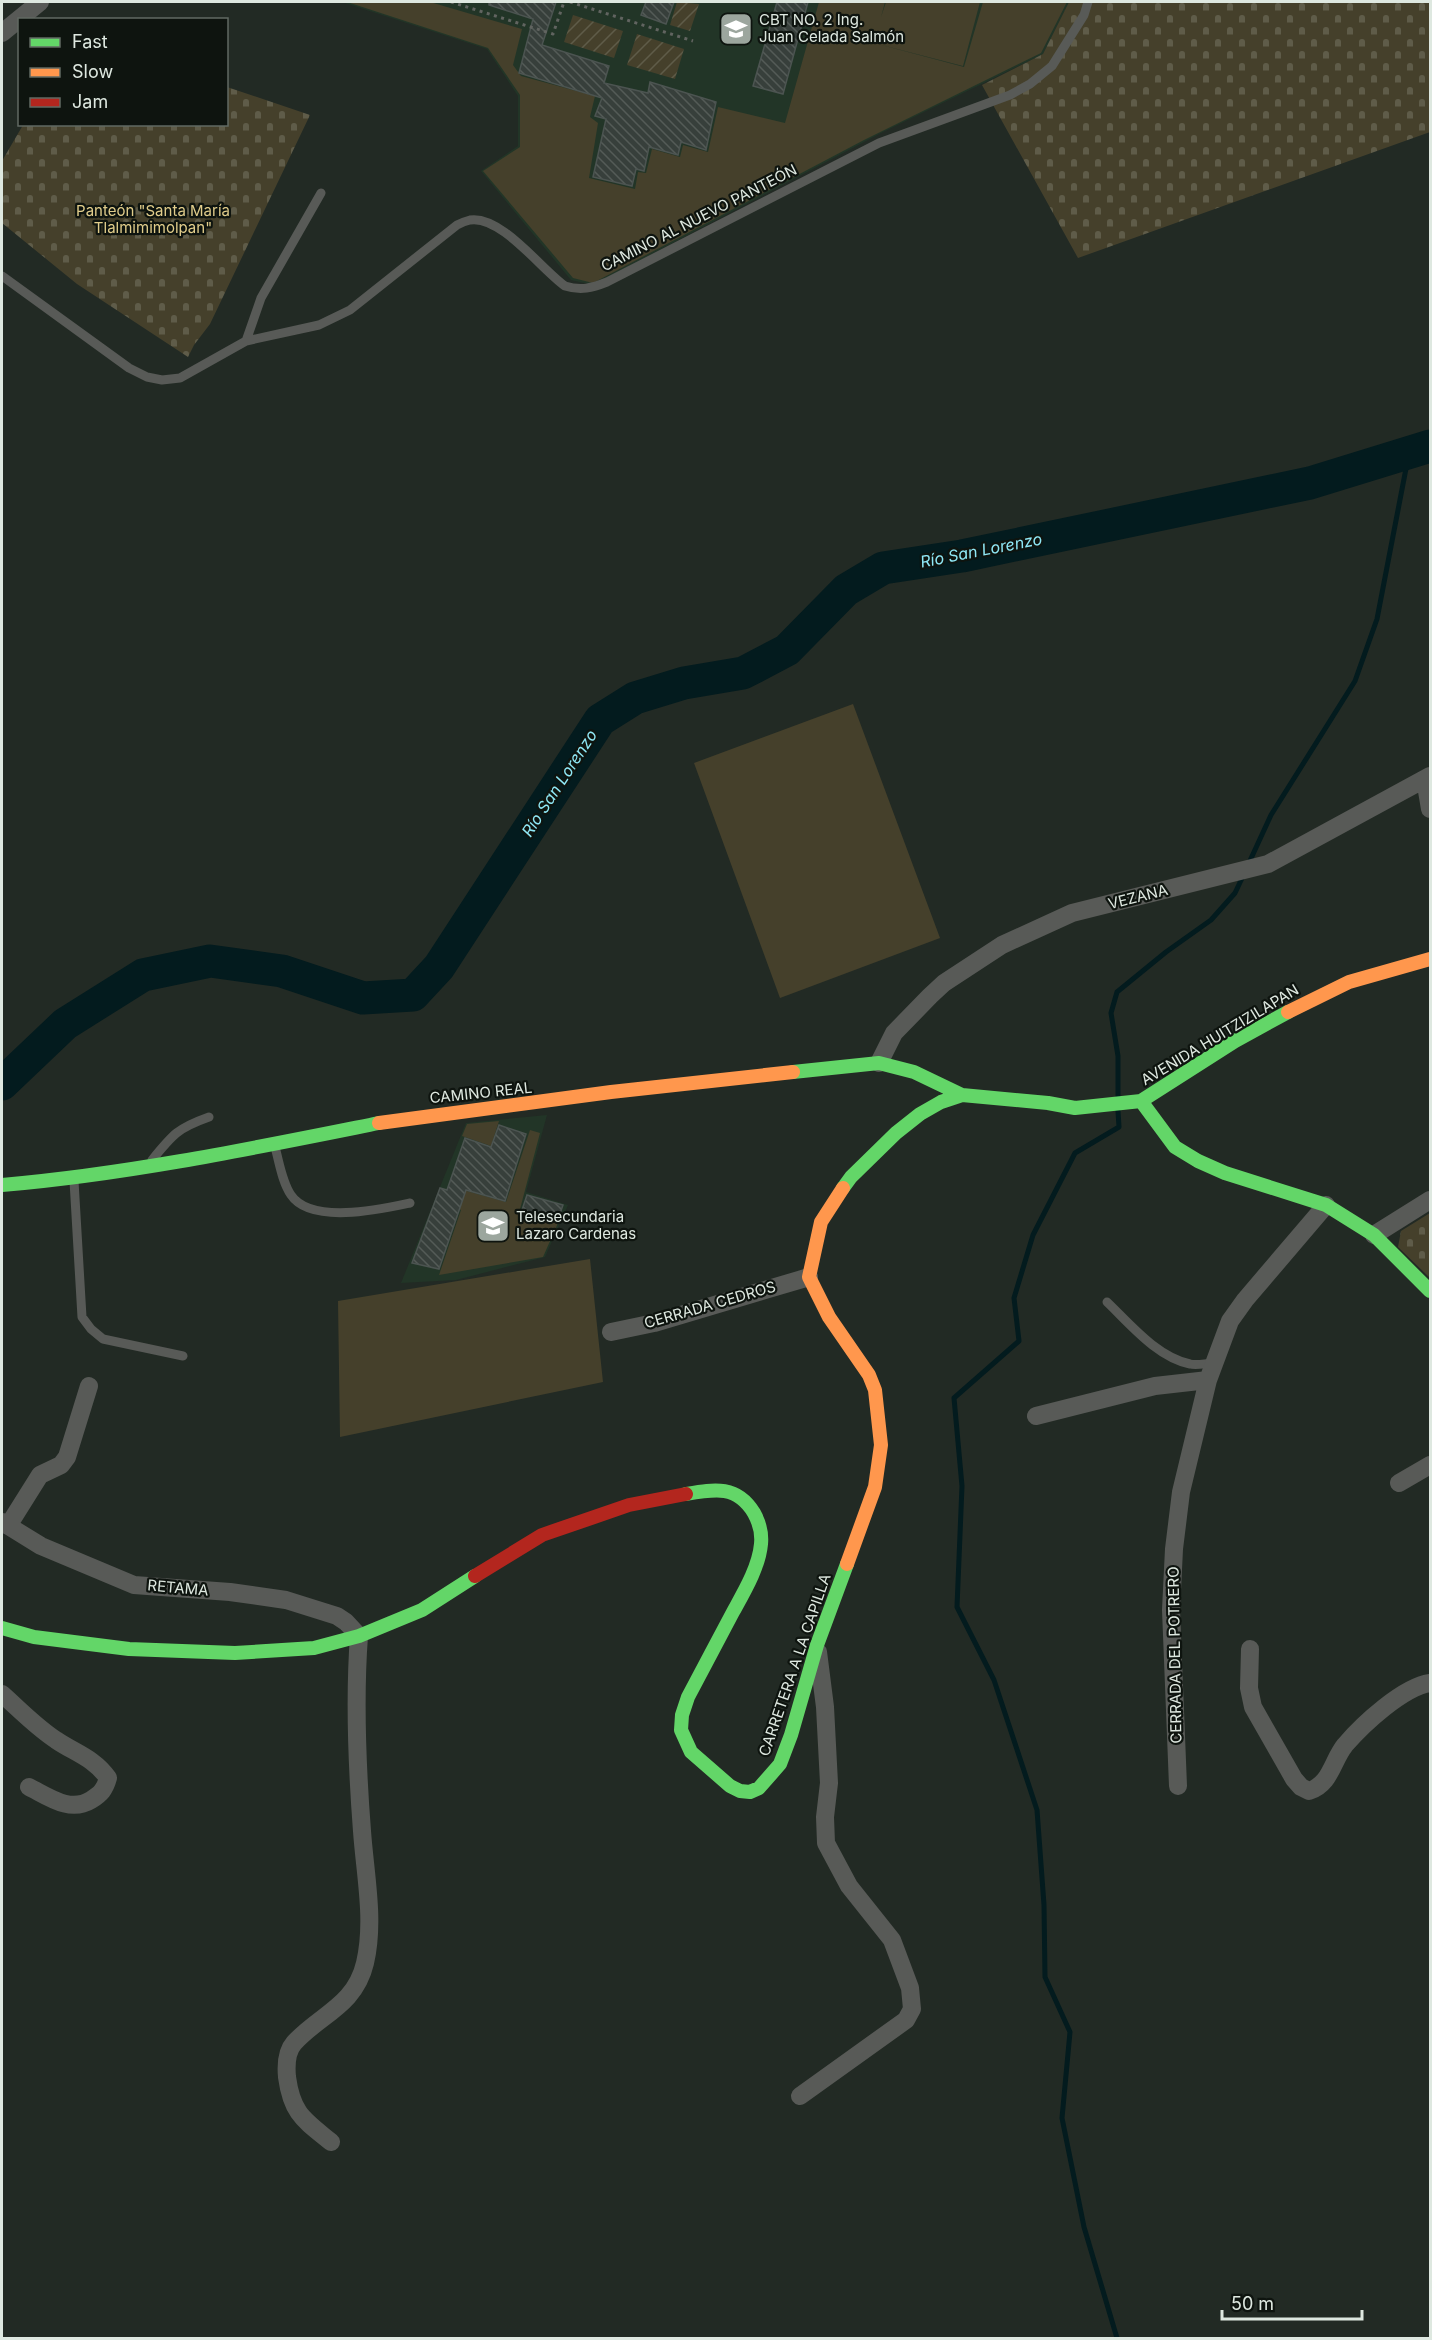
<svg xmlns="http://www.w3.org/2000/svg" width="1432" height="2340" font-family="Inter,sans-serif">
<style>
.built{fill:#223527}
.green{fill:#45402b}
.cemetery{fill:url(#cemetery-stones)}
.garden{fill:url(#garden-furrows)}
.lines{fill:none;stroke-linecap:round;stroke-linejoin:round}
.stream{stroke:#031b1e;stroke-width:5}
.river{stroke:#031b1e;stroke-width:33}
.building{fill:url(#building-back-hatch);stroke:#4c5451;stroke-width:1.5}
.path{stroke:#616460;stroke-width:3;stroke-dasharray:3 4.5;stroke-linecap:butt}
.lane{stroke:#585a57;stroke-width:9}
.street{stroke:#585a57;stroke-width:18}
.fast{stroke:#63d668;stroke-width:14}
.slow{stroke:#ff974d;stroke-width:14}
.jam{stroke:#b3261e;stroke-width:14}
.labels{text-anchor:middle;stroke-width:4.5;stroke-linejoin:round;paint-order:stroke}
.poi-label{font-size:15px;fill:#dee8e0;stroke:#0e140f;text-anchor:start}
.park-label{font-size:15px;fill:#e1cd8b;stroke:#0e140f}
.street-label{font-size:15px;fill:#dee8e0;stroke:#0e140f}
.water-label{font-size:16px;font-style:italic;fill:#8fe8f6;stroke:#0e140f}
</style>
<defs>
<pattern id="cemetery-stones" width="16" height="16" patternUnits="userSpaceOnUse" patternTransform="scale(1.5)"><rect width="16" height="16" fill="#45402b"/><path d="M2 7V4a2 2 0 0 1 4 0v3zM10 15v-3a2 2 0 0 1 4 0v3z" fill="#5f5c49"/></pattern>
<pattern id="garden-furrows" width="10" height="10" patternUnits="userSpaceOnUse" patternTransform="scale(1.5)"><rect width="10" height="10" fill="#45402b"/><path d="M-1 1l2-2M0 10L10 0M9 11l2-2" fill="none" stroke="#5f5c49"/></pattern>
<pattern id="building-back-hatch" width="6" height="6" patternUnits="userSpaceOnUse" patternTransform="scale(1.5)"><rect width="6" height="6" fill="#373f3b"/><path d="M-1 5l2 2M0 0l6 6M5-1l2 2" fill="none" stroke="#545b57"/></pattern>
</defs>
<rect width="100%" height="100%" fill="#222a24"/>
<path class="built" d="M342 2H1069L1043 54 881 133 593 285 571 280 481 171 518 146V96L487 49Z
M547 1115 526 1192 568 1205 545 1257 456 1280 401 1283 466 1123Z"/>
<path class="green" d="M347 2H430L522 29 513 65 521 76 595 96 590 117 598 123 589 178 635 189 638 172 646 173 652 149 680 157 683 145 708 152 718 107 785 123 819 2H885L881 17 886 2H980L963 66 874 43 964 67 983 2H1067L1041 53 864 140 593 283 573 278 483 171 520 147V95L488 48Z
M853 704 940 938 780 998 694 763Z
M499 1121 491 1146 462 1136 467 1124Z
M530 1130 540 1133 519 1213 558 1223 543 1257 439 1275 461 1210 449 1206 456 1188 506 1202Z
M590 1259 603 1382 340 1437 338 1301Z"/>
<path class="cemetery" d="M1069 2H1430V132L1078 258 982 85 1043 54Z
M227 87 310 115 210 324 194 345 188 357 77 284 2 223V161L23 125 226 124Z
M1430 1213V1278L1398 1247 1401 1231Z"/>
<path class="garden" d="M677 2 699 4 690 31 670 25Z
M573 15 623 31 614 58 564 42Z
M637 34 684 49 675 79 627 65Z"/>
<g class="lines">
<path class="stream" d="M1248 865 1271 815 1355 681 1377 619 1409 453
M1118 1096V1056L1111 1013 1117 992 1166 952 1211 920 1235 893 1244 874
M1117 2338 1084 2227 1062 2118 1070 2032 1045 1977 1044 1905 1037 1810 994 1680 957 1607 962 1486 954 1398 1019 1341 1014 1298 1033 1235 1075 1153 1119 1127 1118 1111"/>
<path class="river" d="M2 1084 65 1024 143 975 210 961 282 971 363 998 413 995 439 967 600 720 635 698 684 683 743 673 787 650 846 590 883 568 962 556 1310 483 1430 446"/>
</g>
<path class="building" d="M489 2H556L542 45 609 66 604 83 648 93 650 82 716 102 706 150 681 142 678 155 649 147 644 171 636 169 632 186 593 177 606 119 595 116 602 98 519 73 533 19 489 5Z
M646 2H674L666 24 641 15Z
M777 2H808L783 94 753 86Z
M499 1125 526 1134 505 1201 466 1190 439 1269 412 1263 440 1188 447 1190 465 1138 491 1147Z
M527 1195 563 1205 557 1222 521 1213Z"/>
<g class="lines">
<path class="path" d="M451 2 553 34 564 2
M570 2 693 41"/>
<path class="lane" d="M2 276 129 368 147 377 162 380 180 378 246 341 319 325 350 310 457 225C461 223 466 221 470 220 501 215 541 269 565 286 581 291 592 288 607 282L879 143 1010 95 1030 84 1052 66 1084 15 1088 2
M246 341 261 298 321 193
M275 1147C279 1161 282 1182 291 1195 311 1225 382 1209 410 1203
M152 1160C173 1134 178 1128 209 1117
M74 1181 82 1317 91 1329 103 1339 183 1356
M1107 1302C1131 1325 1157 1357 1190 1364 1197 1366 1206 1363 1214 1363"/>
<path class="street" d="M2 33 40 2
M1425 779 1430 809
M879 1063 894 1033 930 996 944 983 1002 945 1072 913 1268 864 1430 776
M1374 1235 1430 1200
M611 1332 654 1323 809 1277
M1036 1416 1155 1386 1208 1380
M1399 1483 1430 1465
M2 1522 41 1546 134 1585 230 1592 286 1600 337 1616 346 1622 359 1636C354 1702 357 1766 362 1831 365 1874 375 1921 365 1963 355 2006 319 2015 294 2043 286 2052 286 2066 287 2077 292 2114 304 2120 331 2142
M8 1526 40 1475 61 1465 67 1457 89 1386
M1250 1649 1249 1688 1253 1707 1294 1779 1301 1787 1309 1791C1331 1784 1332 1761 1345 1745 1363 1724 1403 1687 1430 1683
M2 1694C19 1709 36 1727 56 1740 75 1753 94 1758 108 1778 105 1789 101 1794 91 1800 70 1813 49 1797 29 1787
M1178 1786 1171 1610 1174 1549 1181 1492 1208 1380 1230 1321 1245 1300 1326 1205
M800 2096 906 2020 912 2009 910 1988 892 1940 849 1886 826 1843 825 1817 829 1783 825 1707 818 1652"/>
<path class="fast" d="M793 1072 879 1063 914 1072 962 1095
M1141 1101 1175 1147 1198 1161 1225 1173 1326 1205 1374 1235 1430 1291
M2 1185C129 1174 254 1148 379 1123
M843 1188 851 1177 896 1133 920 1114 941 1102 962 1095 1048 1103 1075 1108 1141 1101 1235 1041 1288 1012
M686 1494C715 1489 737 1485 754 1513 759 1522 762 1534 761 1544 759 1567 744 1592 733 1612 718 1640 703 1669 688 1697L682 1715 681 1730 691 1752 730 1786 740 1791 750 1792 759 1788 780 1764 791 1735 817 1645 847 1564
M2 1628 34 1637 129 1649 235 1653 314 1648 359 1636 422 1610 475 1576"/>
<path class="slow" d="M1288 1012 1349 982 1430 959
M379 1123 611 1092 793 1072
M843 1188 821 1222 809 1277 829 1317 869 1375 875 1390 881 1445 875 1487 847 1564"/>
<path class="jam" d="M475 1576 542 1535 629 1505 686 1494"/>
</g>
<defs>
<symbol id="school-square" viewBox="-11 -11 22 22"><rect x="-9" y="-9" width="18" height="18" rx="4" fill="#9ca69e" stroke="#0e140f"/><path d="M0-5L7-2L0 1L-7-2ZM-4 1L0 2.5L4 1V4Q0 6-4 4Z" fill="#fff"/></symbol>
</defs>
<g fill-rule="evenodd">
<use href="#school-square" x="717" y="10" width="38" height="38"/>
<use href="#school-square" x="474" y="1207" width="38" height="38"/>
</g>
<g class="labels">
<g class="poi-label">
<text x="759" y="25">CBT NO. 2 Ing.<tspan x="759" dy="17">Juan Celada Salmón</tspan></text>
<text x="516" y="1222">Telesecundaria<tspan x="516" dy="17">Lazaro Cardenas</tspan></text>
</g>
<g class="park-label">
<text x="153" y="216">Panteón "Santa María<tspan x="153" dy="17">Tlalmimimolpan"</tspan></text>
</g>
<g class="street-label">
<text transform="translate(699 218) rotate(-27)" y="5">CAMINO AL NUEVO PANTEÓN</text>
<text transform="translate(1138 897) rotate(-14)" y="5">VEZANA</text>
<text transform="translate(1220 1035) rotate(-31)" y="5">AVENIDA HUITZIZILAPAN</text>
<text transform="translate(481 1093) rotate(-6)" y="5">CAMINO REAL</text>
<text transform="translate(710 1305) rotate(-16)" y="5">CERRADA CEDROS</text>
<text transform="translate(178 1588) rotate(5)" y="5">RETAMA</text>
<text transform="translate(1175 1655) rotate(-91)" y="5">CERRADA DEL POTRERO</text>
<text transform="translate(795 1665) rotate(-71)" y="5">CARRETERA A LA CAPILLA</text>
</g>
<g class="water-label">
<text transform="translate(981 550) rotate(-11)" y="6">Río San Lorenzo</text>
<text transform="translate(559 783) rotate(-57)" y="6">Río San Lorenzo</text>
</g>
</g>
<rect width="1432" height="2340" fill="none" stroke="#dee8e0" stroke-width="6"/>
<rect x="18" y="18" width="210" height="108" fill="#0e140f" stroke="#616963" stroke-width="1.5"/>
<rect x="30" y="38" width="30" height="9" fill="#63d668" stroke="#616963" stroke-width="1.5"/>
<text x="72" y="48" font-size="18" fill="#dee8e0">Fast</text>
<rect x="30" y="68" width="30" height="9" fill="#ff974d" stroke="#616963" stroke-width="1.5"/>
<text x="72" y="78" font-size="18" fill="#dee8e0">Slow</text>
<rect x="30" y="98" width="30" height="9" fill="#b3261e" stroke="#616963" stroke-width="1.5"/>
<text x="72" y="108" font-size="18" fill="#dee8e0">Jam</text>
<path d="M1222 2310v9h140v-9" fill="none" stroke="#dee8e0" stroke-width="3"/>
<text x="1231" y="2310" font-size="18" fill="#dee8e0" stroke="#0e140f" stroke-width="4.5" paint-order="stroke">50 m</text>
</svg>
